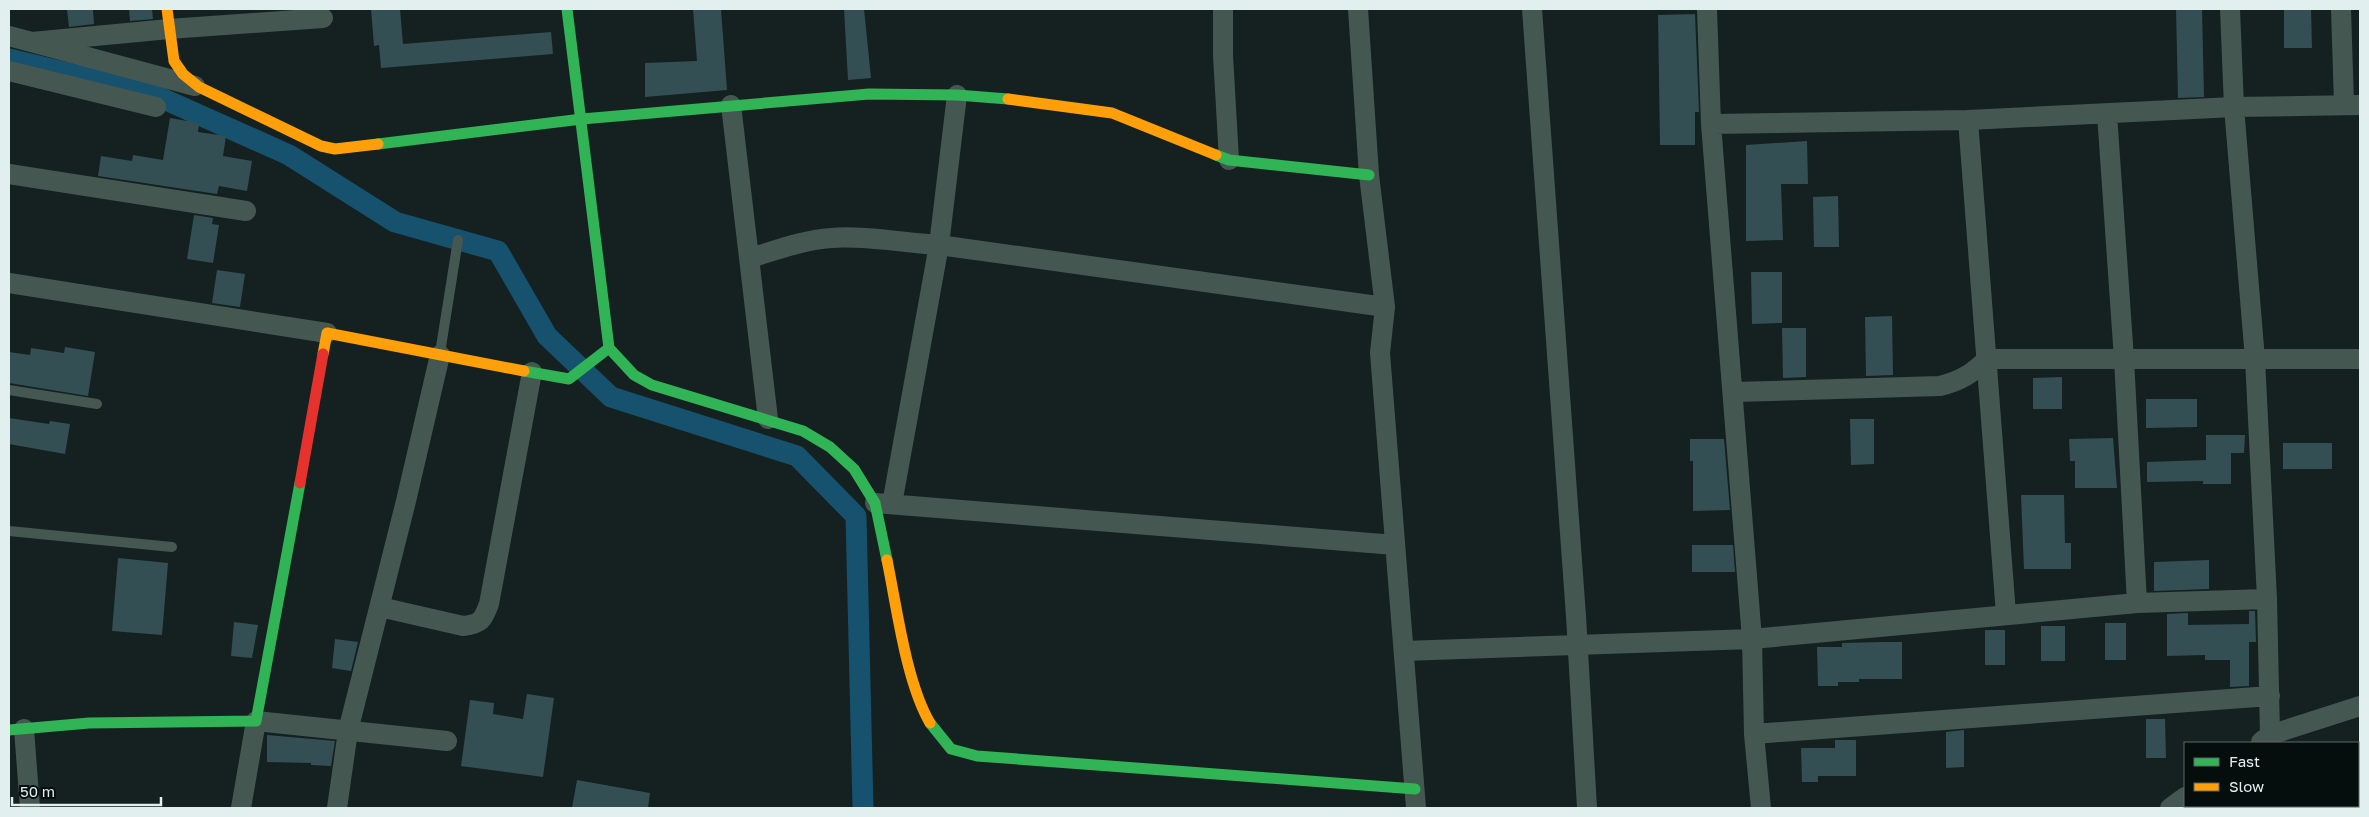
<svg xmlns="http://www.w3.org/2000/svg" width="2369" height="817" font-family="'Golos Text',sans-serif">
<style>
.lines{fill:none;stroke-linecap:round;stroke-linejoin:round}
.canal{stroke:#16516d;stroke-width:21}
.building{fill:#334f53}
.lane{stroke:#445851;stroke-width:10}
.street{stroke:#445851;stroke-width:20}
.fast{stroke:#30b455;stroke-width:11}
.slow{stroke:#ff9f0a;stroke-width:11}
.jam{stroke:#e5322d;stroke-width:11}
</style>
<rect width="100%" height="100%" fill="#142120"/>
<g class="lines">
<path class="canal" d="M9 59 148 92 289 155 395 222 498 251 547 336 611 397 797 456 856 516 863 808"/>
</g>
<path class="building" d="M67 9H93L94 24 69 27Z
M129 9H152L153 19 130 21Z
M371 9H400L403 44 551 32 553 54 381 68 379 45 374 46Z
M693 9H721L727 90 645 97V63L697 61Z
M844 9H864L871 78 848 80Z
M2176 9H2202L2204 97 2178 98Z
M2284 9H2311L2312 48H2284Z
M1695 14 1699 112H1695V145H1660L1658 15Z
M170 118 199 123 198 132 226 136 223 156 252 161 247 191 219 186 217 194 98 176 101 156 132 161 133 155 163 160Z
M1807 141 1808 184H1781L1783 240 1746 241V145Z
M1838 196 1839 247H1814L1813 197Z
M194 215 213 218 212 224 219 225 213 263 187 259Z
M217 270 245 274 240 307 212 303Z
M1751 272H1782V323L1752 324Z
M1892 316 1893 375 1866 376 1865 317Z
M1782 328H1806V377L1783 378Z
M65 347 95 352 88 396 9 383V352L30 355 31 348 64 353Z
M2062 377V409H2033V378Z
M2146 399H2197V427L2146 428Z
M9 418 49 424 50 421 70 424 65 454 9 444Z
M1850 419H1874V464L1851 465Z
M2206 435H2245L2244 453H2231V484H2203V481L2147 482V462L2206 460Z
M2113 438 2117 488H2075V461H2070L2069 439Z
M1690 439H1724L1730 510 1693 511V461H1690Z
M2283 443H2332V469H2283Z
M2021 495H2064L2065 543H2071V569H2024Z
M1692 545H1733L1735 572H1692Z
M118 558 168 563 162 635 112 631Z
M2209 560V589L2154 591V562Z
M2249 611H2255L2256 642H2249V686L2230 687V660H2205V655L2167 656V614L2188 613V625L2249 624Z
M234 622 258 625 252 658 231 656Z
M2105 623H2126V660H2105Z
M2041 626H2065V661H2041Z
M1985 630H2005V665H1985Z
M335 639 358 642 351 671 332 668Z
M1883 642H1902V679H1859V682H1838V686H1818L1817 647H1842V643Z
M527 694 554 698 543 777 461 766 470 700 494 703 493 714 523 719Z
M2146 719H2165L2166 758H2146Z
M1964 730V767L1946 768V732Z
M267 735 335 741 331 766 311 765V763L267 762Z
M1835 740H1856V776H1818V782H1802L1801 748H1835Z
M577 780 650 793 648 808H572Z"/>
<g class="lines">
<path class="lane" d="M440 353 458 240
M9 390 97 404
M9 531 172 547"/>
<path class="street" d="M1223 9V55L1229 160
M1358 9 1369 175 1385 307 1380 353 1416 808
M1532 9 1576 616 1587 808
M1707 9 1711 124 1968 120 2234 107 2360 105
M2230 9 2234 107 2255 359 2267 599 2270 735
M2341 9 2344 104
M9 36 195 86
M32 42 169 29 323 18
M9 71 156 107
M731 105 768 419
M2107 114 2124 359 2137 603
M1968 120 2006 614
M1711 124 1752 639 1754 734 1761 808
M9 174 246 211
M750 258C777 250 803 240 831 238 861 235 907 243 939 245L1385 307
M9 283 327 333
M1733 392 1940 386C1960 381 1972 374 1987 359H2360
M875 503 1395 545
M892 504 939 245 957 95
M380 607 463 626C481 624 483 620 489 604L532 372
M1404 651 1752 639 2137 603 2267 599
M24 729 30 808
M1754 734 2270 696
M2261 742 2270 735 2360 706
M241 808 256 721 447 741
M337 808 348 731 406 501 440 355
M2170 808 2185 797"/>
<path class="fast" d="M378 144 582 119 869 94 957 95 1008 99
M1216 155 1229 160 1369 175
M609 348 634 375 652 385 803 431 830 447 854 469 875 503 887 560
M524 371 569 379 609 348 567 9
M930 723 951 749 977 756 1415 789
M9 730 89 723 256 721 300 483"/>
<path class="slow" d="M167 9 174 61 183 74 199 87 321 146 335 149 378 144
M1008 99 1112 113 1216 155
M323 354 327 333 524 371
M887 560C897 608 906 682 930 723"/>
<path class="jam" d="M300 483 323 354"/>
</g>
<rect width="2369" height="817" fill="none" stroke="#e1f0ee" stroke-width="20"/>
<rect x="2184" y="742" width="175" height="65" fill="#050e0d" stroke="#5d6867"/>
<rect x="2194" y="758" width="25" height="8" fill="#30b455" stroke="#5d6867"/>
<text x="2229" y="767" font-size="15" fill="#e1f0ee">Fast</text>
<rect x="2194" y="783" width="25" height="8" fill="#ff9f0a" stroke="#5d6867"/>
<text x="2229" y="792" font-size="15" fill="#e1f0ee">Slow</text>
<path d="M12 797v8h149v-8" fill="none" stroke="#e1f0ee" stroke-width="2.5"/>
<text x="20" y="797" font-size="15" fill="#e1f0ee" stroke="#050e0d" stroke-width="4" paint-order="stroke">50 m</text>
</svg>
